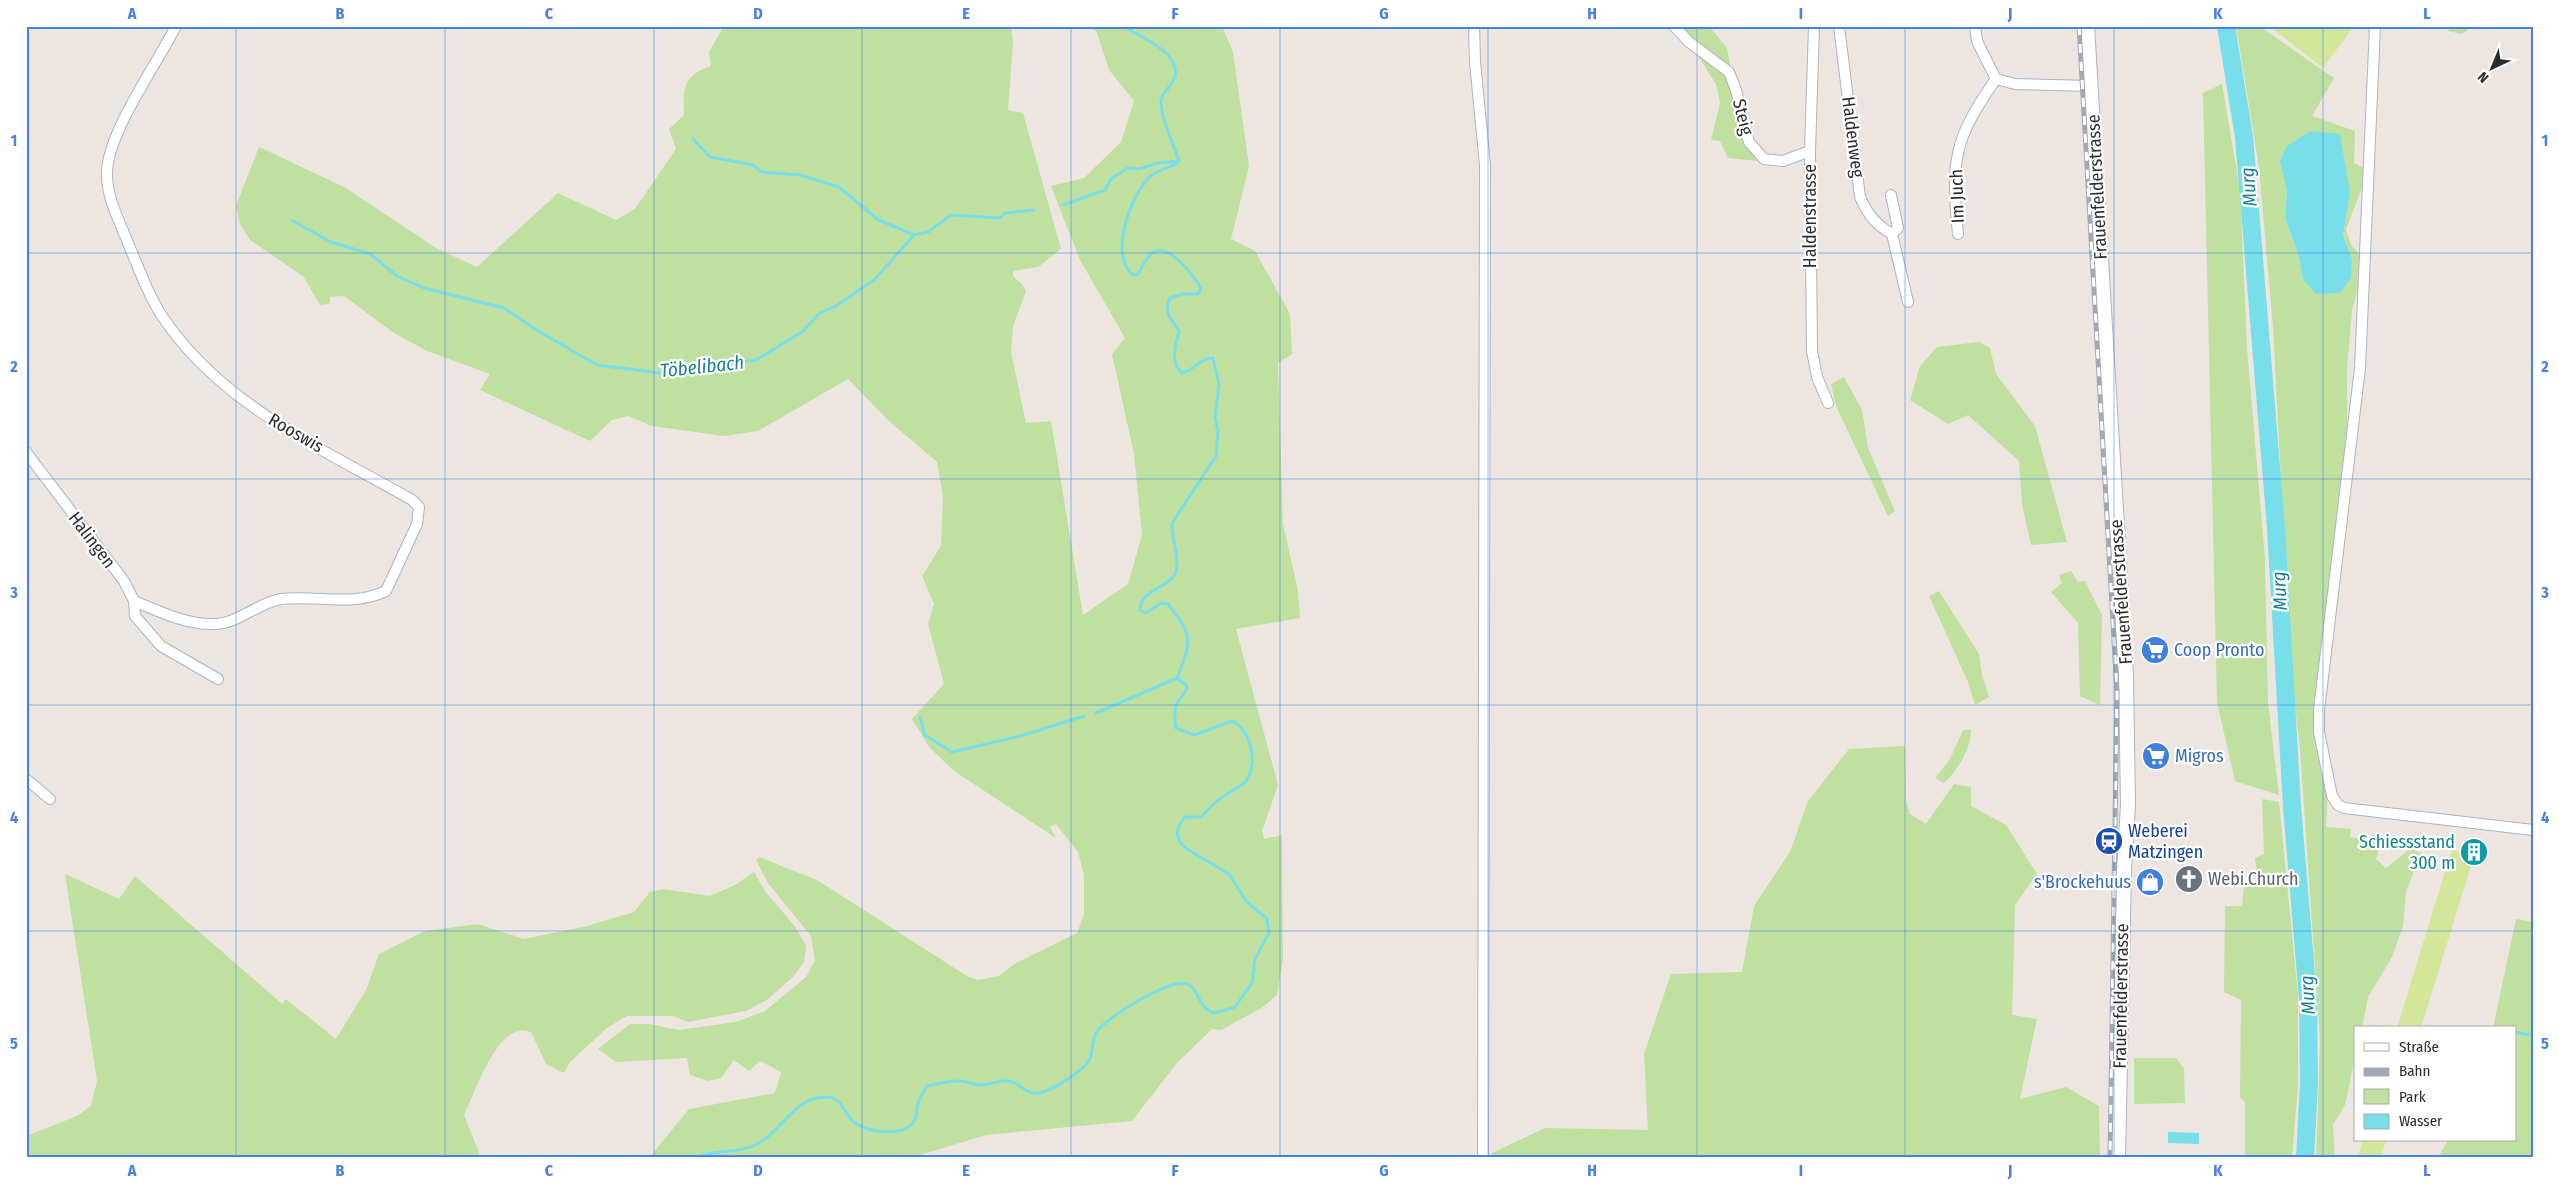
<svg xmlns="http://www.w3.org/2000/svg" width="2559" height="1184" font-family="'Fira Sans Condensed',sans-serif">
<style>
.green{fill:#c0e09f;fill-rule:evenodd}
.pitch{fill:#d3e79b}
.water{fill:#78dee9}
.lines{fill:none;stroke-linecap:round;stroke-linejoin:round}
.stream{stroke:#78dee9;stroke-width:3}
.river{stroke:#78dee9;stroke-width:18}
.street-casing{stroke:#afb4bb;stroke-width:12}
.secondary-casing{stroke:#afb4bb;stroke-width:16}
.street{stroke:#fff;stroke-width:10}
.secondary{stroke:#fff;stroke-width:14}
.rail-casing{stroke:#a2a8b5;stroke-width:5}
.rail{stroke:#fff;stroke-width:3;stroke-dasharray:9;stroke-linecap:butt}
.grid{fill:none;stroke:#4780e7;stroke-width:1;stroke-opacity:0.55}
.labels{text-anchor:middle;stroke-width:4.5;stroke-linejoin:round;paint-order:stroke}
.street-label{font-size:18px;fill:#2c2c2c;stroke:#fff}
.shop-label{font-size:18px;fill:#366cbe;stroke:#fff;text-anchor:start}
.transit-label{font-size:18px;fill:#164399;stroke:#fff;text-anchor:start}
.culture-label{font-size:18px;fill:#0d838f;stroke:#fff;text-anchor:end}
.worship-label{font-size:18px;fill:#5b616d;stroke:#fff;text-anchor:start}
.water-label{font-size:19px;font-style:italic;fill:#158097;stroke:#fff}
.neatline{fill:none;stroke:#4780e7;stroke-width:2}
.grid-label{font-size:16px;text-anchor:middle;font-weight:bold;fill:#4780e7}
</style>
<rect width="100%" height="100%" fill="#ede5df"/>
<path class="green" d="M724 26H1011L1013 43 1008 110 1023 113 1061 249 1038 267 1013 271V276L1022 284 1026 291 1013 326 1011 352 1026 423 1051 421 1083 615 1128 584 1142 535 1134 454 1112 354 1125 338 1080 260 1051 186 1084 178 1121 142 1134 101 1109 70 1097 33 1091 26H1222L1233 52 1249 166 1231 239 1255 251 1290 314 1292 354 1278 363 1283 524 1298 591 1300 618 1236 629 1278 785 1262 831 1264 839 1282 835 1283 960 1277 995 1263 1007 1221 1030 1212 1029 1177 1063 1132 1121 986 1135 910 1158H649L689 1109 775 1093 781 1072 760 1061 749 1071 734 1060 721 1078 708 1081 690 1075 687 1058 616 1062 598 1049 630 1024H649L679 1030 736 1022 765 1011 806 977 815 960 811 936 768 883 756 860 759 857 817 880 967 976 978 980 999 976 1016 963 1077 933 1084 915V875L1078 852 1056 824 1050 827 1056 838 954 771 929 747 912 719 944 684 928 624 934 604 922 576 941 546 943 496 937 462 889 421 848 379 758 431 724 436 652 426 628 416 612 420 590 441 480 390 490 374 427 351 394 333 344 296 330 297 329 304 320 305 303 276 250 240 240 224 236 206 259 147 344 187 436 248 477 267 558 193 616 220 635 209 676 149 669 129 684 115C683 87 683 76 711 66L709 52Z
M1679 26H1709L1727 48 1746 143 1757 161 1728 158 1720 141 1711 140 1720 103 1716 84Z
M2236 26H2259L2334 78 2312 116 2355 131 2354 163 2364 168 2362 188 2346 229 2351 245 2359 254 2358 288 2352 311 2347 369V473L2314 711 2328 791 2326 827 2351 829 2350 837 2381 842 2376 859 2386 868 2410 849 2422 853 2406 891 2403 926 2392 957 2368 997 2362 1028H2355V1058L2345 1105 2333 1125 2335 1158H2316L2320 1041 2300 748 2291 673 2273 327 2259 167ZM2287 191 2350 193 2343 235 2352 259 2303 279 2298 254 2285 218Z
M2451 26H2473L2462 34 2448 31Z
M2222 84 2240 190 2247 348 2265 559 2268 703 2279 795 2235 781 2217 702 2203 93Z
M1979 342 1990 348 1996 374 2035 426 2067 542 2031 545 2022 504 2019 461 1968 415 1948 424 1910 400 1920 366 1937 347Z
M1844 377 1862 410 1868 448 1895 511 1888 516 1836 406 1831 384Z
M2071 571 2078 582 2085 581 2102 615 2100 705 2080 696 2078 623 2051 592 2062 583 2059 575Z
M1939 591 1979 654 1982 675 1989 697 1975 705 1968 682 1929 596Z
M1963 730H1971C1971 749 1958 770 1944 783L1935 778 1950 759Z
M1905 746 1906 801 1910 814 1926 824 1954 784 1971 787V806L2006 825 2037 874 2015 905 2012 1015 2037 1019 2020 1099 2066 1087 2099 1106 2100 1158H1492V1153L1545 1128 1648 1130 1644 1054 1671 974 1742 972 1754 906 1790 852 1808 801 1849 749Z
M2262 799 2279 802 2298 995V1086L2292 1158H2245V1102L2240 1097 2241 1000 2224 992 2225 906H2242L2244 885 2258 881 2255 858 2264 854Z
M754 872 765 891 796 928 806 946 804 962 793 977 767 1000 746 1011 688 1022 673 1016H627L607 1028 570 1062 564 1073 546 1064 531 1032C527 1031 523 1030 519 1031 494 1035 474 1094 464 1115L481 1158H26V1136L77 1116 91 1106 97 1081 65 874 119 899 135 876 282 1004 286 999 336 1039 366 990 379 954 425 931 478 924 524 939 587 926 634 912 650 892 663 889 710 896 735 885Z
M2516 919 2533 922V1158H2438L2448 1140H2515V1028H2493Z
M2134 1058H2176L2184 1069 2185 1103 2134 1104Z"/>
<path class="pitch" d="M2269 26H2354L2323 68Z
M2452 849 2474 856 2421 1028H2397Z
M2363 1140H2386L2381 1158H2357Z"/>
<path class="water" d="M2310 131 2340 134 2350 193 2343 235 2352 259 2351 278 2340 293 2316 294 2303 279 2298 254 2285 218 2287 191 2280 161 2287 146Z
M2168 1132 2199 1133V1144L2168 1143Z"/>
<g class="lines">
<path class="stream" d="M693 139 710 157 753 165 761 172 800 175 839 187 877 219 914 235
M1063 205 1105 190 1111 179 1128 168 1139 169 1158 163 1179 161
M293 221 331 242 370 254 397 276 424 288 504 308 535 329 597 365 661 373 756 360 802 332 820 313 836 306 874 280 914 235 928 232 951 215 1000 218 1005 213 1034 210
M1096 713 1177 678
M920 717 925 735 952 752 1024 735 1084 716
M2515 1032 2533 1036
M697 1158C713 1149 735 1154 753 1146 781 1134 793 1096 827 1097 842 1097 844 1114 854 1122 866 1132 900 1137 912 1124 918 1118 916 1110 918 1103 920 1097 924 1091 927 1086 938 1084 950 1080 961 1081 967 1081 973 1085 979 1085 989 1086 999 1079 1009 1081 1020 1083 1028 1096 1040 1093 1054 1089 1083 1072 1090 1059 1094 1049 1091 1039 1098 1030 1109 1016 1171 978 1187 984 1199 988 1197 1007 1214 1013L1235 1007 1252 983 1255 959 1269 933 1267 919 1246 901 1229 874 1187 849 1180 842 1177 833 1180 824 1185 817H1201C1208 810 1215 801 1224 796 1231 791 1238 788 1244 783 1260 767 1251 729 1232 721L1194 735 1176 728C1174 718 1173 708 1179 700 1183 694 1187 693 1187 686L1177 678C1192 641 1193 635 1168 604L1161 603 1146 613 1140 610C1140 591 1164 589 1174 576 1182 564 1171 538 1172 523L1216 456 1218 430 1215 418 1219 384 1213 358C1201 357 1193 371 1182 373 1169 362 1176 345 1179 331 1171 318 1163 313 1170 298L1183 294H1198L1201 288C1194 277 1167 239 1151 254 1146 259 1142 267 1138 274L1133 275C1108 255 1131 193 1151 176 1159 169 1171 169 1179 161 1174 144 1161 120 1161 102 1161 91 1173 87 1175 76 1180 51 1138 36 1123 26"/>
<path class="river" d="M2226 26 2244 137 2276 528 2292 806 2308 999 2309 1083 2305 1158"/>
<defs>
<path id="street" d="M1474 26 1475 62 1485 165 1483 1158
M1674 26 1689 42 1729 72 1736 90 1749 142 1764 159 1783 161 1810 151
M1814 26 1810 151 1812 351 1817 377 1828 403
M1839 26 1860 197C1868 215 1875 224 1892 234L1908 302
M1975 26 1977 41 1996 79 2015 84 2091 86
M2375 26 2360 368 2319 710V732L2332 796 2338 805 2344 808 2533 830
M1891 195 1898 228 1892 234
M1958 234C1951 161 1953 140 1996 79
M26 452 124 581 134 601 135 616 161 646 218 679
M134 601C158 611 187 625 214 624 238 624 257 603 281 599 317 595 353 607 386 591L417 524 419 507 412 500C323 449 221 405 162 316 148 295 140 271 130 248 121 224 106 198 107 172 108 132 157 64 176 26
M26 779 50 799"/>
<path id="secondary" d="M2087 26 2126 677 2128 804 2124 871 2118 1158"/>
</defs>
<use href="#street" class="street-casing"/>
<use href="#secondary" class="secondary-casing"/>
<use href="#street" class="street"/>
<use href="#secondary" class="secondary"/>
<defs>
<path id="rail" d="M2079 26 2117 693 2110 1158"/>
</defs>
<use href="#rail" class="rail-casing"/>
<use href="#rail" class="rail"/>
</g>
<path class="grid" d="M236 26V1158M445 26V1158M654 26V1158M862 26V1158M1071 26V1158M1280 26V1158M1488 26V1158M1697 26V1158M1905 26V1158M2114 26V1158M2323 26V1158M26 253H2533M26 479H2533M26 705H2533M26 931H2533"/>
<defs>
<symbol id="supermarket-disc" viewBox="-11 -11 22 22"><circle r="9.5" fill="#3f7fe0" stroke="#fff"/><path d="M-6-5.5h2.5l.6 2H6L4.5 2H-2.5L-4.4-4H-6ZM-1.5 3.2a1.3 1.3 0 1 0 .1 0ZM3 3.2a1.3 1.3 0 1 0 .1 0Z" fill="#fff"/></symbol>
<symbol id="station-disc" viewBox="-11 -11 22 22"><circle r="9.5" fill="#1a4fb4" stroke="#fff"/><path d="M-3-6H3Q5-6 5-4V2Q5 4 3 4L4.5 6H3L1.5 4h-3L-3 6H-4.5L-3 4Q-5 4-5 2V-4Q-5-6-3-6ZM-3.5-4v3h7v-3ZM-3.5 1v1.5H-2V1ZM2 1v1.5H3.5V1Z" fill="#fff"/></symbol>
<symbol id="building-disc" viewBox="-11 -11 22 22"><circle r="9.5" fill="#0f9aa8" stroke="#fff"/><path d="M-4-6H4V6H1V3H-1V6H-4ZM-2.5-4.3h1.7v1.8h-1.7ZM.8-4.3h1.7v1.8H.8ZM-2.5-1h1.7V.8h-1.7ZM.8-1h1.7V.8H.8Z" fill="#fff"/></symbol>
<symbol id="church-disc" viewBox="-11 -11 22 22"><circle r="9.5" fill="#6b7280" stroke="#fff"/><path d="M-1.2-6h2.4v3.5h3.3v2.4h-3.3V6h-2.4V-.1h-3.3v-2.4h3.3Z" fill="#fff"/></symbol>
<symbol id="shop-disc" viewBox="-11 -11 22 22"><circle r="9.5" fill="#3f7fe0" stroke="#fff"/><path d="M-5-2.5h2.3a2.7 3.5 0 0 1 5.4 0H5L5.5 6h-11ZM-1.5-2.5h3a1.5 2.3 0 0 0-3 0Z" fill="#fff"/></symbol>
</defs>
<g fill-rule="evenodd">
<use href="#supermarket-disc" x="2139" y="634" width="32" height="32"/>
<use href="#supermarket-disc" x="2140" y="740" width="32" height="32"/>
<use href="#station-disc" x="2093" y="825" width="32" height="32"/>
<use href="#building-disc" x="2458" y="836" width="32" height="32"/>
<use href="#church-disc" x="2173" y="863" width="32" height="32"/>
<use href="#shop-disc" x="2134" y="866" width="32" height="32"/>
</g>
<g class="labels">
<g class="street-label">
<text transform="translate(1743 117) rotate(76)" y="6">Steig</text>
<text transform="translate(1853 137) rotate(83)" y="6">Haldenweg</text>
<text transform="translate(2097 187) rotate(-93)" y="6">Frauenfelderstrasse</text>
<text transform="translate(1957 196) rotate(-92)" y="6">Im Juch</text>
<text transform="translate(1810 216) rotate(-90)" y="6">Haldenstrasse</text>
<text transform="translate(296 433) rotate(30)" y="6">Rooswis</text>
<text transform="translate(92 540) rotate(53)" y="6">Halingen</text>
<text transform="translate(2121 592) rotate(-94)" y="6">Frauenfelderstrasse</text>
<text transform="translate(2121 996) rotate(-89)" y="6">Frauenfelderstrasse</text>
</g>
<g class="shop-label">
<text x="2174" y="656">Coop Pronto</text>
<text x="2175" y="762">Migros</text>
<text x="2131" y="888" text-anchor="end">s'Brockehuus</text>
</g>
<g class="transit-label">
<text x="2128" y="837">Weberei<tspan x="2128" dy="21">Matzingen</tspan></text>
</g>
<g class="culture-label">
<text x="2455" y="848">Schiessstand<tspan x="2455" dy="21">300 m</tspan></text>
</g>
<g class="worship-label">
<text x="2208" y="885">Webi.Church</text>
</g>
<g class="water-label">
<text transform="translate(2248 187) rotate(-95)" y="7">Murg</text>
<text transform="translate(702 366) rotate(-6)" y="7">Töbelibach</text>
<text transform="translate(2279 591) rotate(-93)" y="7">Murg</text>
<text transform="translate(2307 995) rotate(-93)" y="7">Murg</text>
</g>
</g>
<rect width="2559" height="1184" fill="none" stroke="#ffffff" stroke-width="55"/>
<rect x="2354" y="1026" width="162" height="115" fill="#ffffff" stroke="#ababab"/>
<rect x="2364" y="1043" width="25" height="8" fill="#ffffff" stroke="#ababab"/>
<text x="2399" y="1052" font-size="15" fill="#2c2c2c">Straße</text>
<rect x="2364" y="1068" width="25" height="8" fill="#a2a8b5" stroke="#ababab"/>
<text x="2399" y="1076" font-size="15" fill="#2c2c2c">Bahn</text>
<rect x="2364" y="1089" width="25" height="15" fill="#c0e09f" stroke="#ababab"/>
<text x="2399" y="1102" font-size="15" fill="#2c2c2c">Park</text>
<rect x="2364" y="1114" width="25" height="15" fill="#78dee9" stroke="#ababab"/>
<text x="2399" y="1126" font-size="15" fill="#2c2c2c">Wasser</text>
<g transform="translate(2492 68) rotate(224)" stroke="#ffffff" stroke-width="4" paint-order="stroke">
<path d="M0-4L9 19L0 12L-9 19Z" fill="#2c2c2c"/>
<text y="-8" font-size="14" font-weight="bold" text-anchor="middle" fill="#2c2c2c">N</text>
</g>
<rect x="28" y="28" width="2504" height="1128" class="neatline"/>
<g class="grid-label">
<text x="132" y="19">A</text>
<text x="340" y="19">B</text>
<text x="549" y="19">C</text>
<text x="758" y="19">D</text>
<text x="966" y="19">E</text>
<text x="1175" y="19">F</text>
<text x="1384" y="19">G</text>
<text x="1592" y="19">H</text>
<text x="1801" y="19">I</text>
<text x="2010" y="19">J</text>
<text x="2218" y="19">K</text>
<text x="2427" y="19">L</text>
<text x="14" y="146">1</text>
<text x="2545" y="146">1</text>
<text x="14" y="372">2</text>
<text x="2545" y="372">2</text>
<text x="14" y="598">3</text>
<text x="2545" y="598">3</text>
<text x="14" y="823">4</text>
<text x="2545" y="823">4</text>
<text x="14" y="1049">5</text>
<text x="2545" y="1049">5</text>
<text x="132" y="1176">A</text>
<text x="340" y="1176">B</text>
<text x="549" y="1176">C</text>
<text x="758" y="1176">D</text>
<text x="966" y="1176">E</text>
<text x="1175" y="1176">F</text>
<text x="1384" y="1176">G</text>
<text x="1592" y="1176">H</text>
<text x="1801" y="1176">I</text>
<text x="2010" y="1176">J</text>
<text x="2218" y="1176">K</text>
<text x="2427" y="1176">L</text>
</g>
</svg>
